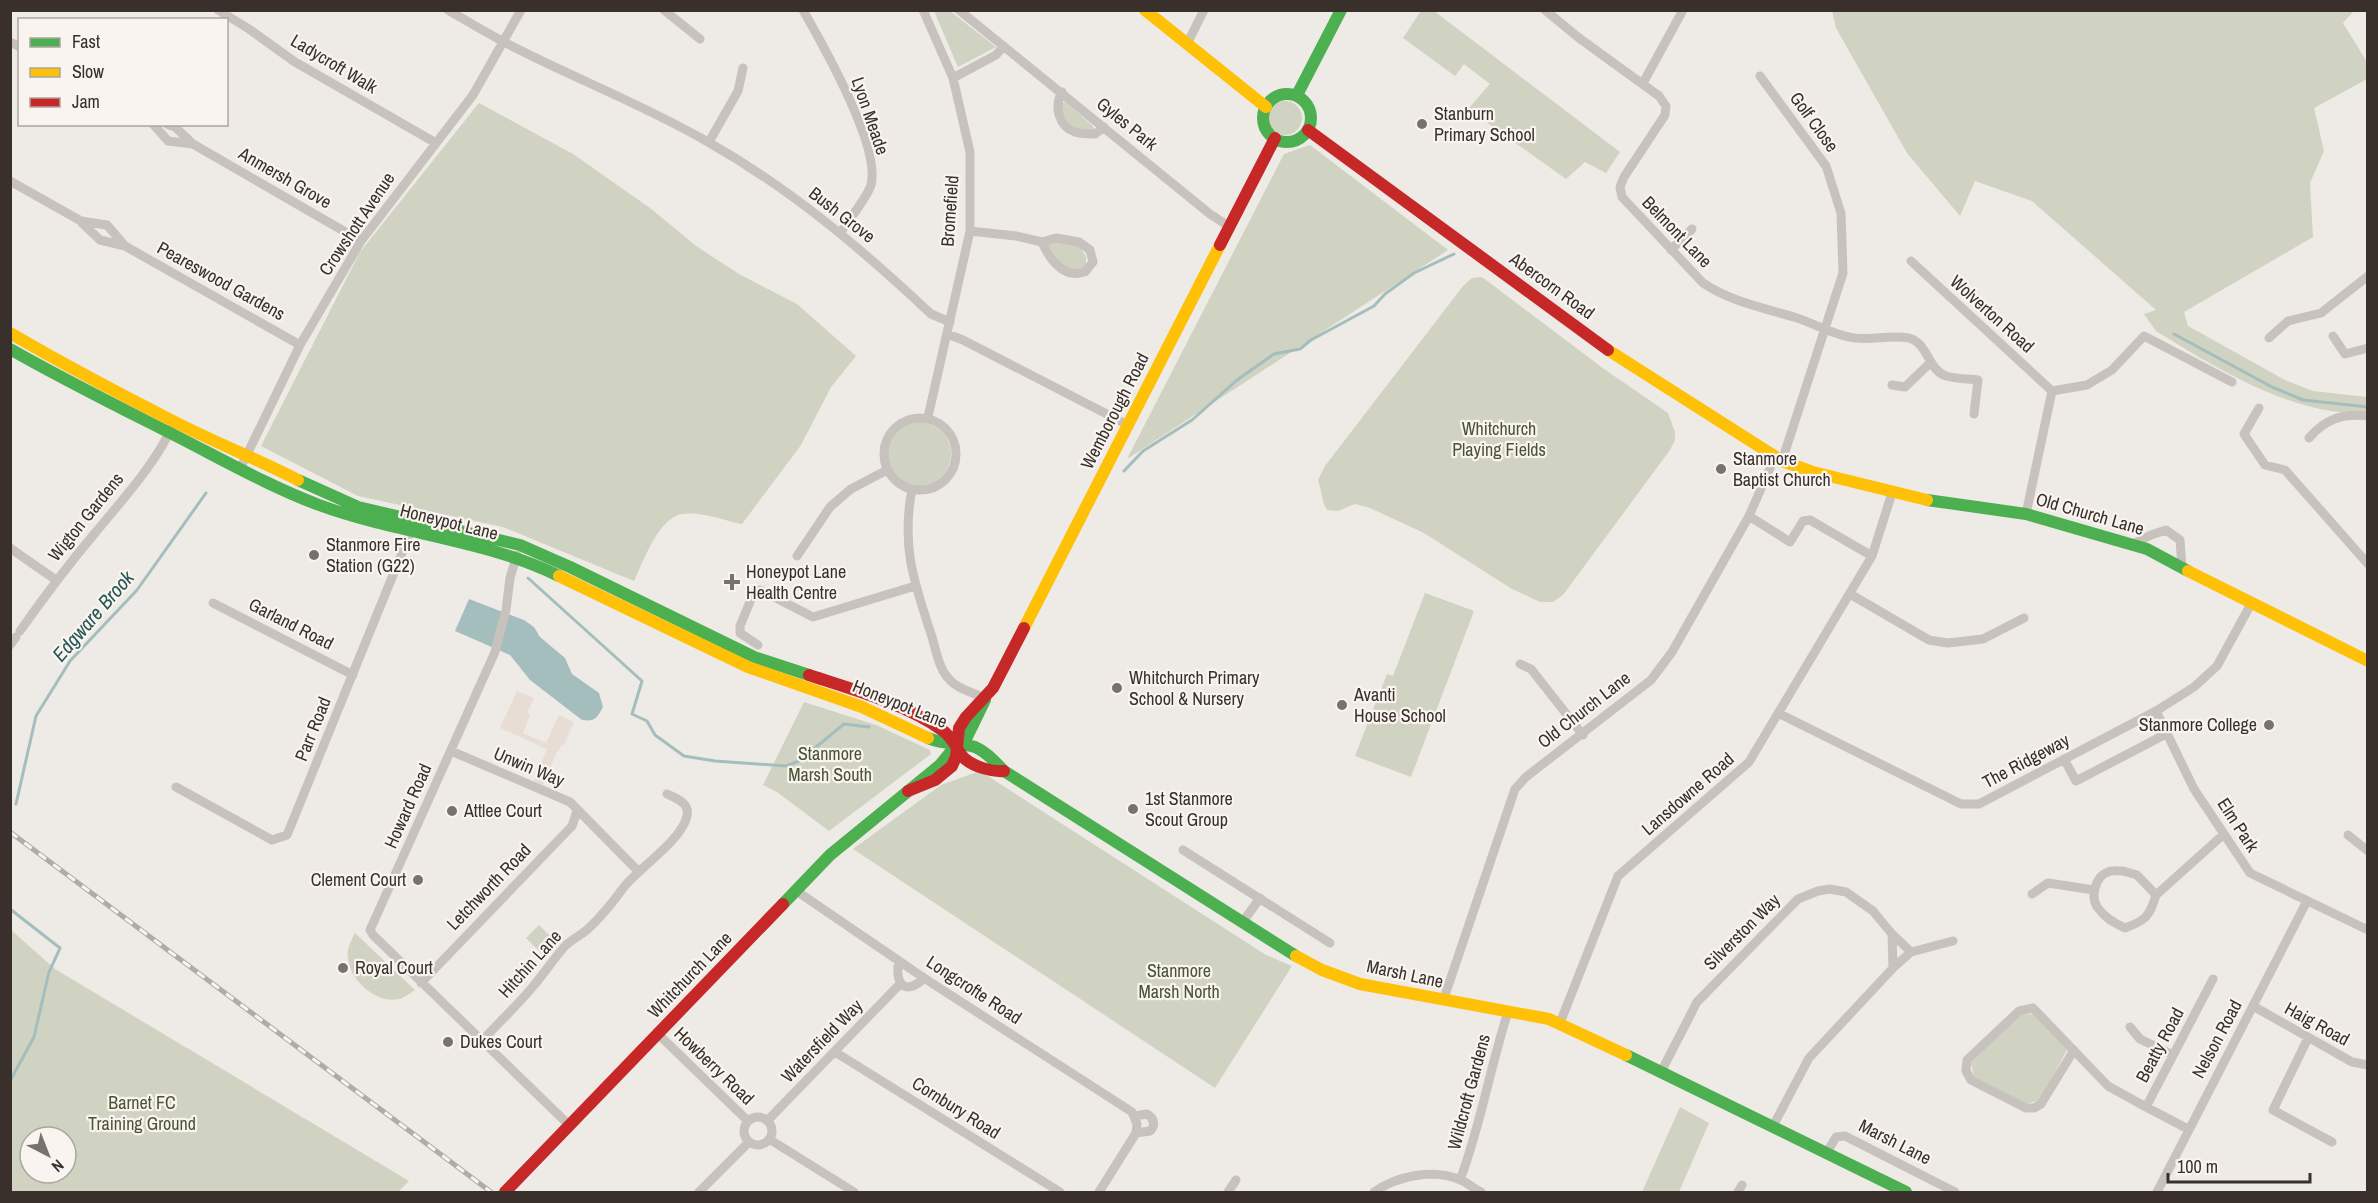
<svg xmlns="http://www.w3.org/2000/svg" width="2378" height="1203" font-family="'Archivo Narrow',sans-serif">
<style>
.green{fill:#d0d2c2;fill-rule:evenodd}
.plaza{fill:#e7ddd4}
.water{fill:#a4bebd}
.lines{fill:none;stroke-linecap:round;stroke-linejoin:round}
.stream{stroke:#a4bebd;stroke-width:3}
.street{stroke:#c8c2be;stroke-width:9}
.fast{stroke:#4caf50;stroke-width:12}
.slow{stroke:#ffc107;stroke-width:12}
.jam{stroke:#c62828;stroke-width:12}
.rail-casing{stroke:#afaba9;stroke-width:5}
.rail{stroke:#f9f4ef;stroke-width:3;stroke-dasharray:9;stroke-linecap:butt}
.poi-dot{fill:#78716d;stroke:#f9f4ef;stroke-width:2}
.labels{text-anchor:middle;stroke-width:4.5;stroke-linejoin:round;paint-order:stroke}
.street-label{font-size:18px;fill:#39302c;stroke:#f9f4ef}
.poi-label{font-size:18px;fill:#39302c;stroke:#f9f4ef;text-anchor:start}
.park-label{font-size:18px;fill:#495433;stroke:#f9f4ef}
.water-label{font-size:20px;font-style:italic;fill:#265556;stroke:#f9f4ef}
</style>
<rect width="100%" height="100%" fill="#eeeae6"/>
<path class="green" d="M934 11H950L996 47 958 67Z
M1421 11H1434L1620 152 1606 173 1585 162 1566 179 1468 109 1490 84 1464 64 1455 76 1403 38Z
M1832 11H2354L2343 23 2367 62V79L2314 108 2324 151 2310 183 2313 237 2184 312 2188 326 2285 380 2313 391 2367 397V411C2355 411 2342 413 2331 411 2271 402 2206 362 2156 331L2144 314 2156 310 2032 201 1975 181 1960 216 1907 153 1836 28Z
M1268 118a17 17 0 1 1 34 0a17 17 0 1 1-34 0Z
M479 103 573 154 650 208 696 246 739 274 797 304 856 356 831 387 801 445 742 524C723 520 701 511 682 514 659 517 643 562 634 581L503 527 358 496 261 446 360 252Z
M1062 103H1066L1092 125 1094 128 1092 132C1075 133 1060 120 1062 103Z
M1310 145 1448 250 1127 459 1284 154Z
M1049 241 1078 245 1086 256V267L1077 271 1060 266 1045 244Z
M1482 277 1604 369 1668 413 1675 432V440L1670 450 1563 595 1553 602H1540L1512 589 1424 533 1370 508 1355 504 1338 511 1327 510C1321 500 1322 491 1318 480L1325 466 1463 286 1472 278Z
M887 454a32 32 0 1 1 64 0a32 32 0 1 1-64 0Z
M1425 593 1474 611 1411 777 1355 756 1387 674 1393 676Z
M804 702 876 725 930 750 931 754 829 831 777 792 763 785Z
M980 771 1266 955 1292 966 1215 1088 853 849 941 785Z
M539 925 558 944 545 957 526 938Z
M11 930 55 969 409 1181 398 1192H11ZM30 1137H66V1173H30Z
M355 933 415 990C410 993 404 998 399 999 376 1004 351 981 348 959 346 950 351 941 355 933Z
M2033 1014 2068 1048 2040 1100 2027 1104 1974 1077 1971 1063 2018 1015Z
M1680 1107 1709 1123 1679 1192H1642Z"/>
<path class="plaza" d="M517 691 534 698 527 713 530 715 523 733 546 743 559 715 574 722 564 745H562L556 754 541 789 532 785 547 749 500 728Z"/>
<path class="water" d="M469 599 524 620 534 627 540 637 565 658 572 674 599 693 603 707C597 718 595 722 582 720L530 680 510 655 455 631Z"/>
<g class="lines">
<path class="stream" d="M2174 334 2272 387 2303 400 2368 407
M1124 471 1143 451 1192 420 1237 380 1274 354 1300 349 1311 340 1374 306 1385 294 1414 273 1454 254
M528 578 642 681 632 714 647 721 655 735 684 756 715 761 786 766 799 761 844 724 869 727
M16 804 36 716 70 661 137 590 206 493
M10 909 60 948 49 972 34 1037 10 1081"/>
<path class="street" d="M218 10 249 29 295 62 436 143
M448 10C467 21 485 32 504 42 571 77 642 104 708 142 791 189 862 249 931 314L950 322
M664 10 700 39
M803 10C823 45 881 147 871 185 868 196 848 221 841 232
M923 10 953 78 970 152V231L928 417
M959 10 1210 214 1230 227
M1545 10 1579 38 1659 96 1666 106 1665 115 1624 177 1620 187 1622 197 1703 283C1731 302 1765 308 1797 318 1815 324 1830 333 1849 337 1868 342 1889 334 1909 338 1928 343 1928 370 1946 376 1956 379 1968 379 1978 380L1974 414
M10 42 20 47
M1187 44 1204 10
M1760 76 1826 166 1841 213 1843 273 1782 461
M953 78 996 55 1003 47
M1643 83 1683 10
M1062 92C1054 106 1058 126 1075 132 1081 134 1089 134 1095 134L1104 127
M153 124 168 141 193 144
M167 124 175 127 193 144 361 241
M709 142 738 91 743 68
M10 181 81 221 107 225 125 246 300 345
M81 222 100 240 125 246
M970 231 1016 236 1042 242 1056 238 1079 242 1090 250 1093 262 1085 272C1081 273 1075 274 1071 273 1057 270 1047 254 1042 242
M1671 250 1692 229
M1911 261 2052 391
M947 334 963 340 1128 425
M2333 336 2345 354 2368 348
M2269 338 2288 321 2321 313 2368 276
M1892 385 1905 387 1931 362
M2052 391 2087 385 2112 370 2144 336 2232 382
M2259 408 2244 434 2265 465 2285 470 2368 564
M884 454a36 36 0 1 1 72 0a36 36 0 1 1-72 0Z
M2309 438C2325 419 2343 413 2368 416
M240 469 300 345 361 241 473 95 521 10
M912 489C901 547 914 582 932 637 936 650 939 669 949 679 957 689 974 693 985 698
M2026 514 2052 391
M1749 516 1790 542 1803 521 1810 520 1872 556
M2133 544 2151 535 2166 530 2180 540 2182 567
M10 548 56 580
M517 555 510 578 506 610 495 652 370 930 373 935 570 1126
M797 556 830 507 851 489 887 470
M1850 594 1929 640 1948 643 1983 639 2024 618
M213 603 353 675
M20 631C44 597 68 565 95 533 122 500 153 467 171 429
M10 645 16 637
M758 645 740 633V626L754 592 760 590 813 617 915 586
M1520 664 1531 669 1583 735
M2156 711 2194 789 2250 873 2368 930
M1778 713 1961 804H1979L2156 711 2194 687 2217 666 2251 604
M451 751 570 802 639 872
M2064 759 2076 781 2166 734
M176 787 272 840 287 835 413 526
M2348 835 2368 851
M1183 850 1330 943
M2123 871 2137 875 2156 895C2150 916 2145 921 2125 928 2114 923 2105 918 2098 908 2090 898 2095 876 2108 872 2112 870 2118 871 2123 871Z
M795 890 924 978 1132 1112 1137 1124 1136 1133 1099 1192
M2032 894 2048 883 2094 890
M2156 895 2224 834
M1242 923 1260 898
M1892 934 1911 952 1953 941
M899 961C894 983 905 997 924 978
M1893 968 1911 952
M421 983 572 826 577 811
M1443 1001 1515 789 1526 777 1651 680 1672 652 1749 516 1775 457
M2253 1006 2352 1062 2368 1065
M1560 1023 1618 876 1749 762 1872 556 1892 493
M2130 1027 2140 1039 2173 1055
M658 1034 748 1121
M2308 1038 2273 1110 2332 1142
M482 1041C499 1022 519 1004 535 984 546 971 554 958 566 945 573 939 581 935 588 929 602 916 613 902 624 887 639 868 682 840 687 816 690 803 676 798 667 794
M2074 1050 2041 1104 2034 1108H2026L1971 1080 1966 1071 1967 1060 2019 1011 2033 1008 2108 1086 2146 1107 2213 979
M835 1052 1060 1192
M1661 1072 1697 1002 1798 899 1818 891 1830 889 1846 892 1873 911 1892 934 1893 968 1809 1058 1772 1128
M2146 1107 2188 1129
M1135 1116 1147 1114C1154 1118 1156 1125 1150 1131L1136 1133
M744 1131a14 14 0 1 1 28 0a14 14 0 1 1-28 0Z
M767 1121 900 984
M769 1139 854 1192
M1826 1154 1836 1137 1845 1136 1955 1192
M1460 1180C1481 1125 1490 1067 1508 1012
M699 1192 749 1142
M1228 1192 1236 1180
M1374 1192C1397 1176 1433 1168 1461 1180 1468 1183 1474 1189 1481 1192
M1738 1192 1742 1185
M2157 1192 2307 901"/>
<path class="fast" d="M1263 118a24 24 0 1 1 48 0a24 24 0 1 1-48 0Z
M1297 95 1341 10
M10 349C66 381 123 409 180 438 225 461 271 487 319 505 398 534 484 539 559 576
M298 480 358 507 520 545 570 567 754 657 809 675
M1927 500 2026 514 2147 549 2188 571
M928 738C943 745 960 742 975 747 987 752 995 762 1004 771L1296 956
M783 904 830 855 940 765 957 744 967 737 985 700
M1626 1055 1906 1192"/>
<path class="slow" d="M1145 10 1266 107
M10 333C63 364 118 393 173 421 214 442 257 459 298 480
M1608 350 1782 461 1813 472 1927 500
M2188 571 2368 661
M559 576 748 667 862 707 928 738
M1024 628 1220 245
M1296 956 1322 970 1360 984 1549 1019 1626 1055"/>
<path class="jam" d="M1308 130 1608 350
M1220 245 1275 138
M809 675C854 690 904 703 942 730 954 738 958 753 965 759 975 767 992 772 1004 771
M908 791 935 780 952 766 956 757 959 728 966 717 993 688 1024 628
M505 1192 783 904"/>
<defs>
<path id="rail" d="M10 832 491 1192"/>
</defs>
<use href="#rail" class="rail-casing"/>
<use href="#rail" class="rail"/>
</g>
<g class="poi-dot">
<circle cx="1422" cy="124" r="6"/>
<circle cx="1721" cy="469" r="6"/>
<circle cx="314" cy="555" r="6"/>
<path d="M729 573h6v6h6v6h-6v6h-6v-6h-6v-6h6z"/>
<circle cx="1117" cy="688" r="6"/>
<circle cx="1342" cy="705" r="6"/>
<circle cx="2269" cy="725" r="6"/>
<circle cx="1133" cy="809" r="6"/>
<circle cx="452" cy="811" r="6"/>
<circle cx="418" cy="880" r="6"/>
<circle cx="343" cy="968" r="6"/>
<circle cx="448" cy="1042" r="6"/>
</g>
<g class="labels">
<g class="street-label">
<text transform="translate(334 64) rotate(31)" y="6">Ladycroft Walk</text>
<text transform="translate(870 116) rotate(71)" y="6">Lyon Meade</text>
<text transform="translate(1814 122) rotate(54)" y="6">Golf Close</text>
<text transform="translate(1127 124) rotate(39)" y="6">Gyles Park</text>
<text transform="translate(285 178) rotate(30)" y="6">Anmersh Grove</text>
<text transform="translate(950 211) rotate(-86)" y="6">Bromefield</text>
<text transform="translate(842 215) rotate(38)" y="6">Bush Grove</text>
<text transform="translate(357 224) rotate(-56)" y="6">Crowshott Avenue</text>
<text transform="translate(1677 232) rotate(46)" y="6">Belmont Lane</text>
<text transform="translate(221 281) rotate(29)" y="6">Peareswood Gardens</text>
<text transform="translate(1552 286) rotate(36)" y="6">Abercorn Road</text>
<text transform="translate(1992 314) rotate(42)" y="6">Wolverton Road</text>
<text transform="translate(1115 411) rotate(-63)" y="6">Wemborough Road</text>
<text transform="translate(2090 514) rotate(16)" y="6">Old Church Lane</text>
<text transform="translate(86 517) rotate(-51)" y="6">Wigton Gardens</text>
<text transform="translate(449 522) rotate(14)" y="6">Honeypot Lane</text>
<text transform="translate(291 624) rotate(27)" y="6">Garland Road</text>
<text transform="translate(900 704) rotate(22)" y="6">Honeypot Lane</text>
<text transform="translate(1584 710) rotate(-38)" y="6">Old Church Lane</text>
<text transform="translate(313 729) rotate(-68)" y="6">Parr Road</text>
<text transform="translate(2026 761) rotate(-28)" y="6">The Ridgeway</text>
<text transform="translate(529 767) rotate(23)" y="6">Unwin Way</text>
<text transform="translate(1688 794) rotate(-41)" y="6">Lansdowne Road</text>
<text transform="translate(408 806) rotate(-66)" y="6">Howard Road</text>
<text transform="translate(2238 825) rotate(57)" y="6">Elm Park</text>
<text transform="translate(489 887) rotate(-46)" y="6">Letchworth Road</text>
<text transform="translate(1742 932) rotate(-45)" y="6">Silverston Way</text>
<text transform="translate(530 964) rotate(-48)" y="6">Hitchin Lane</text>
<text transform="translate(1405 974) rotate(12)" y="6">Marsh Lane</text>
<text transform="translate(690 975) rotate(-46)" y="6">Whitchurch Lane</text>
<text transform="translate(974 990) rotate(33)" y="6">Longcrofte Road</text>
<text transform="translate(2317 1024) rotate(29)" y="6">Haig Road</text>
<text transform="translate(2217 1039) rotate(-62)" y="6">Nelson Road</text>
<text transform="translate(822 1041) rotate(-46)" y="6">Watersfield Way</text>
<text transform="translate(2160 1045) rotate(-62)" y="6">Beatty Road</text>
<text transform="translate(714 1066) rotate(44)" y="6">Howberry Road</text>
<text transform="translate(1469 1092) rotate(-75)" y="6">Wildcroft Gardens</text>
<text transform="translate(956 1108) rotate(32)" y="6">Cornbury Road</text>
<text transform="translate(1895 1142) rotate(27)" y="6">Marsh Lane</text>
</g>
<g class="poi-label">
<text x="1434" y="120">Stanburn<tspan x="1434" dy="21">Primary School</tspan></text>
<text x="1733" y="465">Stanmore<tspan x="1733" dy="21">Baptist Church</tspan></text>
<text x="326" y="551">Stanmore Fire<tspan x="326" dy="21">Station (G22)</tspan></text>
<text x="746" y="578">Honeypot Lane<tspan x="746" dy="21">Health Centre</tspan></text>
<text x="1129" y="684">Whitchurch Primary<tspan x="1129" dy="21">School &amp; Nursery</tspan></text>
<text x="1354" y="701">Avanti<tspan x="1354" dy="21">House School</tspan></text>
<text x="2257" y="731" text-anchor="end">Stanmore College</text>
<text x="1145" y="805">1st Stanmore<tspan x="1145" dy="21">Scout Group</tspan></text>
<text x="464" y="817">Attlee Court</text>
<text x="406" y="886" text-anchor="end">Clement Court</text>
<text x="355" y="974">Royal Court</text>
<text x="460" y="1048">Dukes Court</text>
</g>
<g class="park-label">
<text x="1499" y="435">Whitchurch<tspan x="1499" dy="21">Playing Fields</tspan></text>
<text x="830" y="760">Stanmore<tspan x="830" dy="21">Marsh South</tspan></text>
<text x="1179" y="977">Stanmore<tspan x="1179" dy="21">Marsh North</tspan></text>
<text x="142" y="1109">Barnet FC<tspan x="142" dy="21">Training Ground</tspan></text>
</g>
<g class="water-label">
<text transform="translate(93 616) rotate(-49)" y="7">Edgware Brook</text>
</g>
</g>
<rect width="2378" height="1203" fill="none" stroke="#39302c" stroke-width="24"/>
<rect x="18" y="18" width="210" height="108" fill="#f9f4ef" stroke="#aca6a1" stroke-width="1.5"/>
<rect x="30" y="38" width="30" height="9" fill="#4caf50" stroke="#aca6a1" stroke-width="1.5"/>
<text x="72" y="48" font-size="18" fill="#39302c">Fast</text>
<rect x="30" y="68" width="30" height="9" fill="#ffc107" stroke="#aca6a1" stroke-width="1.5"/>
<text x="72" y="78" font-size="18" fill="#39302c">Slow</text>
<rect x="30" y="98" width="30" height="9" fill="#c62828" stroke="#aca6a1" stroke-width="1.5"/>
<text x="72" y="108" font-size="18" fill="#39302c">Jam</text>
<g transform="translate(48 1155) rotate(138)"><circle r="28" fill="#f9f4ef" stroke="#aca6a1" stroke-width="1.5"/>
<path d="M0-4.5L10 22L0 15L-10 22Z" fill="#78716d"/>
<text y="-9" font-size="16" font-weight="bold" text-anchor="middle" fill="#39302c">N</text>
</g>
<path d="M2168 1173v9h142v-9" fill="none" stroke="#39302c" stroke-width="3"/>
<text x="2177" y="1173" font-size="18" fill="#39302c" stroke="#f9f4ef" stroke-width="4.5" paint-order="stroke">100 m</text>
</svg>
